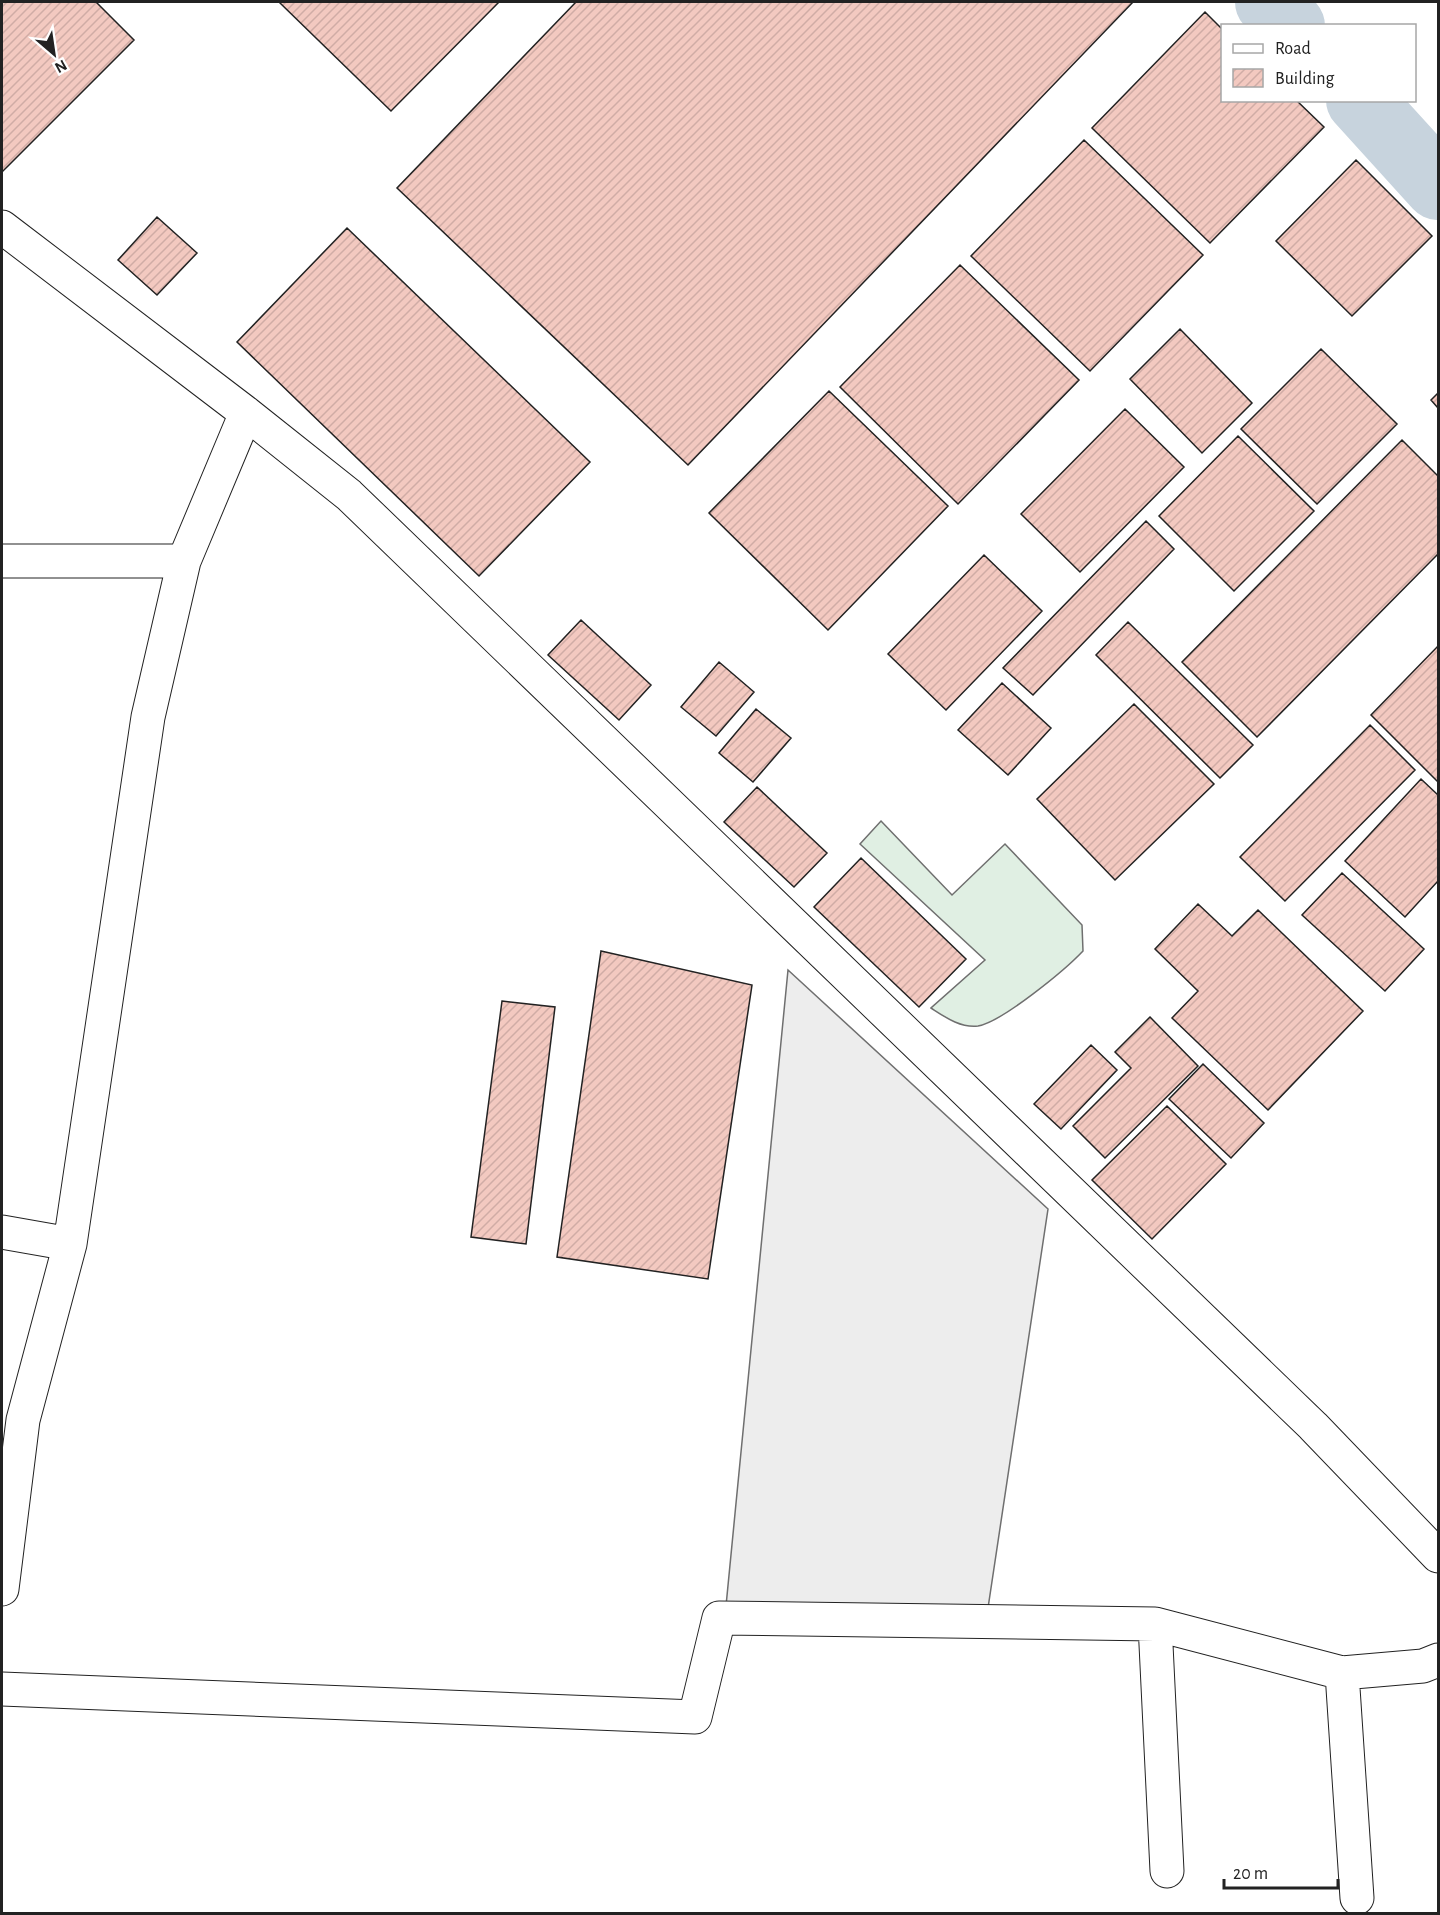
<svg xmlns="http://www.w3.org/2000/svg" width="1440" height="1915" font-family="'Alegreya Sans',sans-serif">
<style>
.grass{fill:#e0efe3;stroke:#6f6f6f;stroke-width:1.5}
.parking{fill:#ededed;stroke:#6f6f6f;stroke-width:1.5}
.lines{fill:none;stroke-linecap:round;stroke-linejoin:round}
.river{stroke:#c7d3dd;stroke-width:68}
.building{fill:url(#building-hatch);stroke:#222;stroke-width:1.5}
.minor-casing{stroke:#222;stroke-width:35}
.minor{stroke:#fff;stroke-width:33}
</style>
<defs>
<pattern id="building-hatch" width="6" height="6" patternUnits="userSpaceOnUse" patternTransform="scale(1.5)"><rect width="6" height="6" fill="#f3c9c0"/><path d="M-1 1l2-2M0 6l6-6M5 7l2-2" fill="none" stroke="#d0aca5"/></pattern>
</defs>
<rect width="100%" height="100%" fill="#fff"/>
<path class="grass" d="M881 821 952 895 1005 844 1082 925 1083 951C1065 970 1002 1022 978 1026 960 1028 945 1017 931 1008L985 960 860 844Z"/>
<path class="parking" d="M788 970 1048 1209 988 1608 726 1606Z"/>
<g class="lines">
<path class="river" d="M1269 2 1291 26
M1360 100 1438 186"/>
</g>
<path class="building" d="M2 2H96L134 40 2 172Z
M279 2H499L391 111Z
M576 2H1133L688 465 397 188Z
M1205 12 1222 29V100H1296L1324 127 1210 243 1092 128Z
M1084 140 1203 255 1090 371 971 256Z
M1356 160 1432 236 1352 316 1276 241Z
M157 217 197 253 157 295 118 260Z
M347 228 590 462 479 576 237 342Z
M960 265 1079 380 958 504 840 387Z
M1180 329 1252 403 1202 453 1130 379Z
M1321 349 1397 424 1317 504 1241 429Z
M829 391 948 506 828 630 709 513Z
M1438 393V408L1431 400Z
M1125 409 1184 467 1080 572 1021 514Z
M1238 436 1314 511 1234 591 1159 516Z
M1402 440 1438 476V554L1257 737 1182 662Z
M1146 521 1174 549 1033 695 1003 668Z
M984 555 1042 611 946 710 888 654Z
M581 620 651 685 619 720 548 655Z
M1128 622 1253 745 1220 778 1096 655Z
M1438 646V782L1371 715Z
M719 662 754 692 716 736 681 707Z
M1002 683 1051 728 1008 775 958 730Z
M1134 704 1214 784 1115 880 1037 799Z
M756 709 791 738 753 782 719 753Z
M1370 725 1415 770 1285 901 1240 857Z
M1421 779 1438 795V881L1405 917 1345 861Z
M757 787 827 853 794 887 724 822Z
M861 858 966 959 919 1007 814 907Z
M1342 873 1424 949 1385 991 1302 915Z
M1198 904 1232 936 1258 910 1363 1011 1268 1110 1172 1018 1198 991 1155 949Z
M601 951 752 985 708 1279 557 1257Z
M502 1001 555 1007 526 1244 471 1237Z
M1150 1017 1198 1066 1105 1158 1073 1126 1131 1068 1115 1052Z
M1091 1045 1117 1070 1061 1129 1034 1104Z
M1203 1064 1264 1123 1231 1158 1169 1099Z
M1167 1106 1226 1164 1152 1239 1092 1180Z"/>
<g class="lines">
<defs>
<path id="minor" d="M2 227 246 413 349 495 1313 1426 1438 1556
M2 561H184
M2 1232 70 1244
M2 1589 23 1420 70 1244 148 717 184 561 246 413
M1155 1624 1167 1871
M1342 1673 1357 1898
M2 1689 695 1717 719 1618 1155 1624 1342 1673 1423 1666 1438 1660"/>
</defs>
<use href="#minor" class="minor-casing"/>
<use href="#minor" class="minor"/>
</g>
<rect width="1440" height="1915" fill="none" stroke="#222222" stroke-width="6"/>
<rect x="1221" y="24" width="195" height="78" fill="#ffffff" stroke="#a7a7a7" stroke-width="1.5"/>
<rect x="1233" y="44" width="30" height="9" fill="#ffffff" stroke="#a7a7a7" stroke-width="1.5"/>
<text x="1275" y="54" font-size="18" fill="#222222">Road</text>
<rect x="1233" y="69" width="30" height="18" fill="url(#building-hatch)" stroke="#a7a7a7" stroke-width="1.5"/>
<text x="1275" y="84" font-size="18" fill="#222222">Building</text>
<g transform="translate(54 54) rotate(151)" stroke="#ffffff" stroke-width="4.5" paint-order="stroke">
<path d="M0-4.5L10 22L0 15L-10 22Z" fill="#222222"/>
<text y="-9" font-size="16" font-weight="bold" text-anchor="middle" fill="#222222">N</text>
</g>
<path d="M1224 1879v9h114v-9" fill="none" stroke="#222222" stroke-width="3"/>
<text x="1233" y="1879" font-size="18" fill="#222222" stroke="#ffffff" stroke-width="4.5" paint-order="stroke">20 m</text>
</svg>
